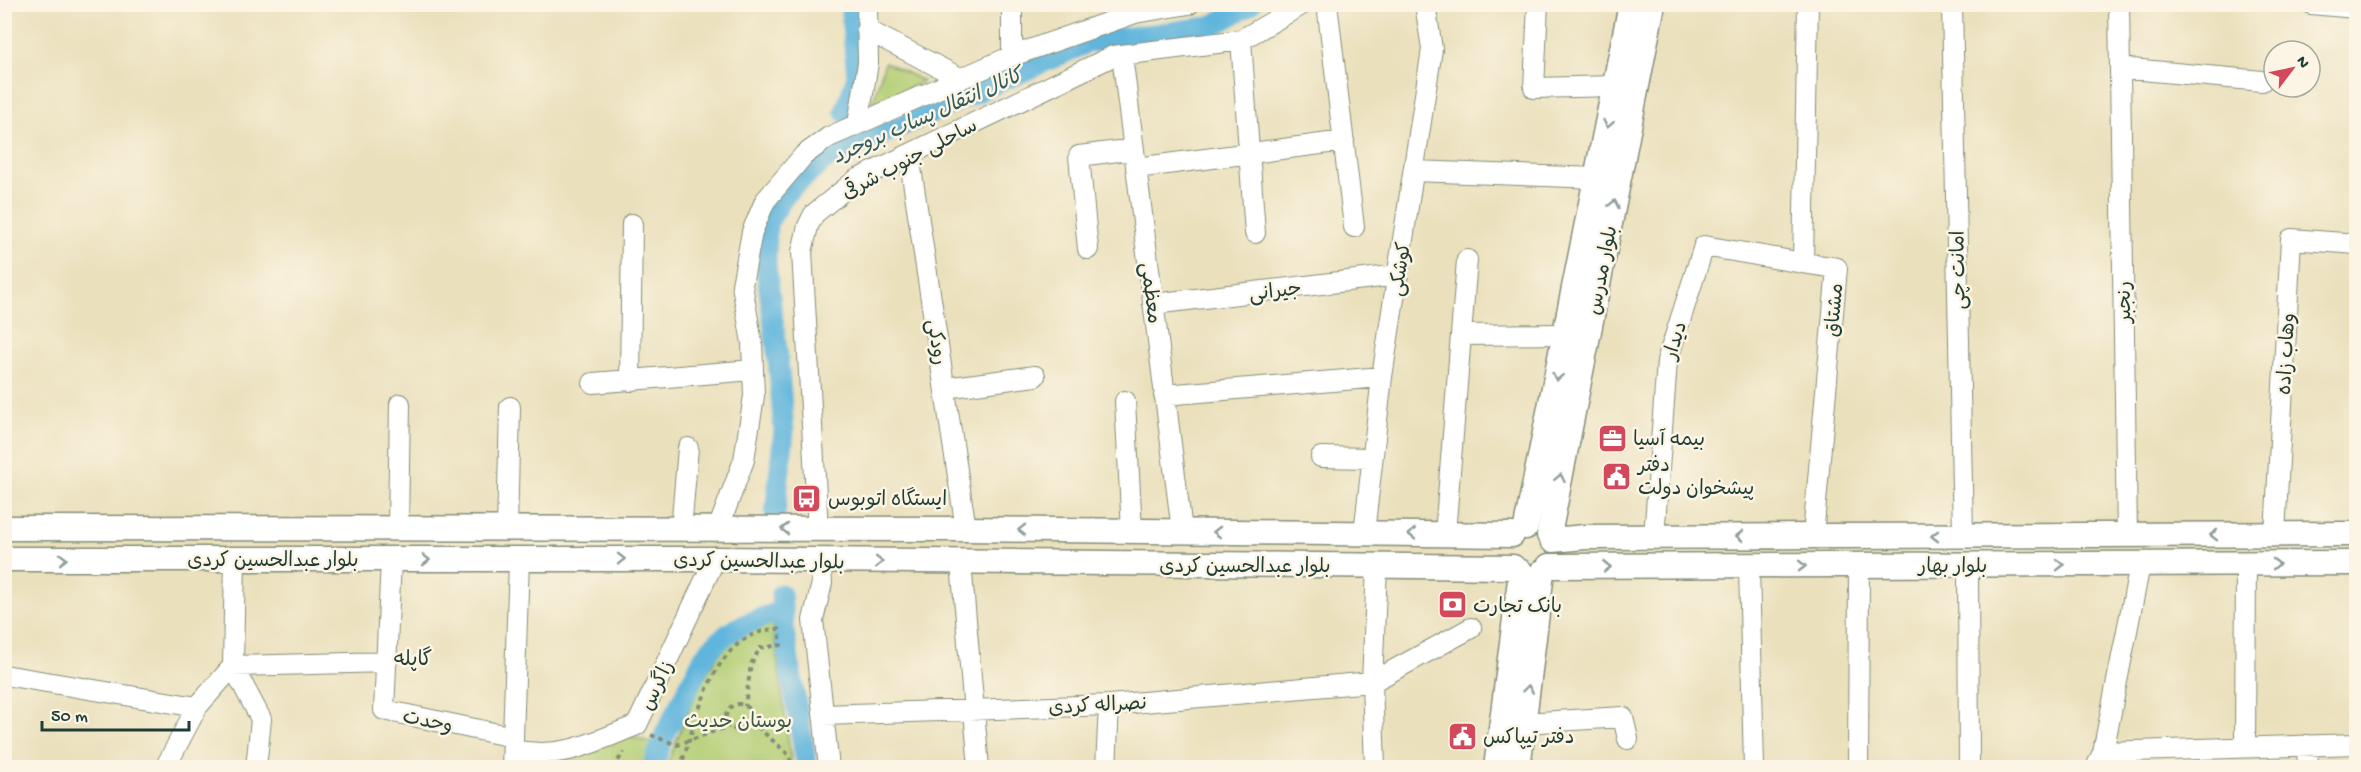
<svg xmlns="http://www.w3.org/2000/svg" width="2361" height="772" font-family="'Gochi Hand','Playpen Sans Arabic',sans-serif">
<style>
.green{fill:#b2cd73;stroke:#688554;stroke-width:1.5}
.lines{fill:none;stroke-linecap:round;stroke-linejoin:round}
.canal{stroke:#61b5dd;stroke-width:21}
.minor-casing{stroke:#848e78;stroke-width:22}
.major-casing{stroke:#848e78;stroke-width:27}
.path{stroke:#848e78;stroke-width:4;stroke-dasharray:4.5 4.5;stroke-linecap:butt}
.minor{stroke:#fff;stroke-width:20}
.major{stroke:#fff;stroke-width:24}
.oneway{stroke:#8f9e9a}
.labels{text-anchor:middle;stroke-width:5;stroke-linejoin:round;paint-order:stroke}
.street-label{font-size:20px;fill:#1f3d34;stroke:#fcf5e5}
.poi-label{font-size:20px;fill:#1f3d34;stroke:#fcf5e5;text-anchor:start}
.park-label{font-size:20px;fill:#3c5a41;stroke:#fcf5e5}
.water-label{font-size:21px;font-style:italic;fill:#305b5e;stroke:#fcf5e5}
.neighbourhood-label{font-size:21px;fill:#1f3d34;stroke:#fcf5e5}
</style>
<rect width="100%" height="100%" fill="#fcf5e5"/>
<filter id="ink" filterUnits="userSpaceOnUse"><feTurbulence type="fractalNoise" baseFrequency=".0167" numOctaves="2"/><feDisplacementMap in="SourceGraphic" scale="12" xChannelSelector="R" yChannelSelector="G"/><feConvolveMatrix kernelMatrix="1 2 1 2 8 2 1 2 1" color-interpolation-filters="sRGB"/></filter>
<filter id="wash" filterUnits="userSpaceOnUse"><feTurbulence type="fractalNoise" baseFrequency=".008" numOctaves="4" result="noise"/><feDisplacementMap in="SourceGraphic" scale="24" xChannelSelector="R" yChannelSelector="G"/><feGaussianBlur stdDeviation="1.35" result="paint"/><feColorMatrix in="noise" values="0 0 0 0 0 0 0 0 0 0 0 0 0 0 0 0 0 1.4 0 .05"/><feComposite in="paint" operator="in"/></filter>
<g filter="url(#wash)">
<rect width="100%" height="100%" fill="#eae0bc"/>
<path class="green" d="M885 62 923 81 871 107Z
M772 620 792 767 667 765C681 728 707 658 737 634 746 627 761 624 772 620Z
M628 735 652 743 643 767 540 768Z"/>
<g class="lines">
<path class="canal" d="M845 112 857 76 850 4
M775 514 784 431 778 359 766 265 767 223 788 191 825 160 1089 42 1210 27 1251 4
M781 594 784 631 807 768
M652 768 665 734 704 657C724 630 751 620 783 611"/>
</g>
</g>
<g filter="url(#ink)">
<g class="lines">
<defs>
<path id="minor" d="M1012 4V56
M1327 4 1354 227
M1538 4 1534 88 1615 86
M1808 4 1803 263 1837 268 1813 536
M1952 4 1963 535
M2119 4 2127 535
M2311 4 2356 8
M867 30 960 78
M1241 40 1255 233
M1122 55 1182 531
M2120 68 2262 81
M858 124 868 63 867 4
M909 155 966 529
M1136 168 1344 141
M1414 171 1597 178
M1088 249 1079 156 1134 149
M1153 304 1398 275
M1461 335 1566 334
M630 381 632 224
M593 383 753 370
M945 388 1035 376
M1164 395 1382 377
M1125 401 1132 531
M1321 457 1371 458
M398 528 400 404
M718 529 744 460 754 396 752 343 742 285 752 232 765 201 804 155 829 137 1012 56 1135 13 1189 4
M818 529 802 252 808 226 814 214 856 180 1113 56 1241 40 1303 4
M507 530 510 407
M681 530 688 448
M1364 533 1382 377 1432 49 1425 4
M1445 534 1467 260
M2275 534 2291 239 2356 244
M1654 537 1667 361 1704 246 1803 263
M235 558 233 666 261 719 256 768
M391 560 384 710 513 737
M820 560 822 583 813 620 829 768
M961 563 979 768
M1968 565 1969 768
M1749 567 1754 768
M4 675 197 707 233 666 387 662
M824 715 1109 705 1372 682 1471 628
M1523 723 1623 717 1628 739
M2307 745 2308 768
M2245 747 2246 564
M513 750C563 760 591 743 637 725L715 559
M2103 752 2356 744
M165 768 197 707
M512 768 519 560
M1106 768 1109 705
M1375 768 1372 682 1377 566
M1858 768 1859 566
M2096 768 2103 752 2140 565"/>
<path id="major" d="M1526 527 1631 4
M4 528 966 529 1512 535
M1549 535 1653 4
M1552 540 1585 537 2356 534
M4 559H715L1513 567
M1549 566 2356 563
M1496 768 1521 572
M1518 768 1542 572"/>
</defs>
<use href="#minor" class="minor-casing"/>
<use href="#major" class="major-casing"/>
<path class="path" d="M726 717a13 13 0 1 1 26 0a13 13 0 1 1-26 0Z
M751 721 789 755 792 768
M651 735 677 745 729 726
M613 768 624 752
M680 768C698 718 712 630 779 629L781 645 760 648 751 664 745 706"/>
<use href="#minor" class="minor"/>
<use href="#major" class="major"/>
</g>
<defs><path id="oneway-chevron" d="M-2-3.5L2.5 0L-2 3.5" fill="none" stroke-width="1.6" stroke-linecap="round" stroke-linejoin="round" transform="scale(1.5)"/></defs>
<g class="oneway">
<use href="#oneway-chevron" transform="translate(1608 124) rotate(101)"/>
<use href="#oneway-chevron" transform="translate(1614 204) rotate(-79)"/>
<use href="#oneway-chevron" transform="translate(1557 377) rotate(101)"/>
<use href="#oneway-chevron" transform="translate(1560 478) rotate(-79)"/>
<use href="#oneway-chevron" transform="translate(785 529) rotate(-180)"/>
<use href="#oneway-chevron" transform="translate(1022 530) rotate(-179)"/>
<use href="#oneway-chevron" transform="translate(1217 532) rotate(-179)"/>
<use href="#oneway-chevron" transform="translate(1412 534) rotate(-180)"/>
<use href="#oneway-chevron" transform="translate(2214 535) rotate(180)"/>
<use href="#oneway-chevron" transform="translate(1740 536) rotate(180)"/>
<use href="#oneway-chevron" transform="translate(1935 536) rotate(180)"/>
<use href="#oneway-chevron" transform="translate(63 559)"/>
<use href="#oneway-chevron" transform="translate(621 559)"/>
<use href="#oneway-chevron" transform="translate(426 560)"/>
<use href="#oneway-chevron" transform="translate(879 562) rotate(1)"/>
<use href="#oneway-chevron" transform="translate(2276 564) rotate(-1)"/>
<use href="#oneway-chevron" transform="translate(2060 565)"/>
<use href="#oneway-chevron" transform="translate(1802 566)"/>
<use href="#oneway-chevron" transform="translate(1607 567)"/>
<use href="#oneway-chevron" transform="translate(1528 689) rotate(-83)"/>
</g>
</g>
<defs>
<symbol id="office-square" viewBox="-11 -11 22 22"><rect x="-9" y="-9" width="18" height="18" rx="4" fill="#d1495b" stroke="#fcf5e5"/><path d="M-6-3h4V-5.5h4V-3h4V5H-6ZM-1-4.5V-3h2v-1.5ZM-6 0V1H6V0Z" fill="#fff"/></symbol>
<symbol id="civic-square" viewBox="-11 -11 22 22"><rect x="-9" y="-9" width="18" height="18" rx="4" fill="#d1495b" stroke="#fcf5e5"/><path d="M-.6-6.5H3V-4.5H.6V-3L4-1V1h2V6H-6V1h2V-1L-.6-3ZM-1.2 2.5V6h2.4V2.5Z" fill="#fff"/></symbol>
<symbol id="bus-square" viewBox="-11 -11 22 22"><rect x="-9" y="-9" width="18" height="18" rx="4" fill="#d1495b" stroke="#fcf5e5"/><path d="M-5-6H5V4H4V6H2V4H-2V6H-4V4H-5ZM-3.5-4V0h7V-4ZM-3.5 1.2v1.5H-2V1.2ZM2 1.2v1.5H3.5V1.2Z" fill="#fff"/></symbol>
<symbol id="bank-square" viewBox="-11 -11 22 22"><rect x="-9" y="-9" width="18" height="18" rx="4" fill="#d1495b" stroke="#fcf5e5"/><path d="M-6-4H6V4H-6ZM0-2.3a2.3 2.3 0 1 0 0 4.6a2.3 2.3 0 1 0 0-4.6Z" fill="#fff"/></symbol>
</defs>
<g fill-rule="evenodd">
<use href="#office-square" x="1596" y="422" width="33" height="33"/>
<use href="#civic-square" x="1600" y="460" width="33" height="33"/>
<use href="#bus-square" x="790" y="482" width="33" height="33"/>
<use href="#bank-square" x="1436" y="588" width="33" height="33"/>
<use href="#civic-square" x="1446" y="720" width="33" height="33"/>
</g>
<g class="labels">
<g class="street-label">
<text transform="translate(909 158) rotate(-28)" y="7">ساحلی جنوب شرقی</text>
<text transform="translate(1399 269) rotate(-81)" y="7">کوشکی</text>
<text transform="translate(1601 270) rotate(-79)" y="7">بلوار مدرس</text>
<text transform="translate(1957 270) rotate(-91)" y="7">امانت چی</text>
<text transform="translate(1275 290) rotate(-7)" y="7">جیرانی</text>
<text transform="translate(1152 293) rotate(83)" y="7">معظمی</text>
<text transform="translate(2123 302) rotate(-91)" y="7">رنجبر</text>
<text transform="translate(1833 310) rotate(-85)" y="7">مشتاق</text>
<text transform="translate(1674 340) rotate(-73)" y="7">دیدار</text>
<text transform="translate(938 342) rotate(81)" y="7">رودکی</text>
<text transform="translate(2285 354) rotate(-87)" y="7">وهاب زاده</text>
<text x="273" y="566">بلوار عبدالحسین کردی</text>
<text transform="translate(759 560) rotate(1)" y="7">بلوار عبدالحسین کردی</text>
<text x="1245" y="572">بلوار عبدالحسین کردی</text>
<text x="1953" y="572">بلوار بهار</text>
<text transform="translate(656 685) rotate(-65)" y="7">زاگرس</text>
<text transform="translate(1098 704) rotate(-3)" y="7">نصراله کردی</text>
<text transform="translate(428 720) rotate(12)" y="7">وحدت</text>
</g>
<g class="poi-label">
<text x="1633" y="445">بیمه آسیا</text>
<text x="1638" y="471">دفتر<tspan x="1638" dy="23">پیشخوان دولت</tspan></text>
<text x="828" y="505">ایستگاه اتوبوس</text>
<text x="1473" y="612">بانک تجارت</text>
<text x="1483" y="743">دفتر تیپاکس</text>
</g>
<g class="park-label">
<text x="738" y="727">بوستان حدیث</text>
</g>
<g class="water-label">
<text transform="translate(927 115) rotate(-24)" y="7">کانال انتقال پساب بروجرد</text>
</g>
<g class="neighbourhood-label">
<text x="413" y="665">گاپله</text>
</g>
</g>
<rect width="2361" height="772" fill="none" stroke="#fcf5e5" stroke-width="24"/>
<g transform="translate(2292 69) rotate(58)"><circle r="28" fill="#fcf5e5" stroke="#a4ab9e" stroke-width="1.5"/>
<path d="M0-4.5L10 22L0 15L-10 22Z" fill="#d1495b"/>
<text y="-9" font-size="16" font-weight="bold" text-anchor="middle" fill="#1f3d34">N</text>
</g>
<path d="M42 721v9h147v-9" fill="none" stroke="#1f3d34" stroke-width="3"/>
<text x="51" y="721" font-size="18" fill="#1f3d34" stroke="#fcf5e5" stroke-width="4.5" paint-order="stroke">50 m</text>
</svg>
